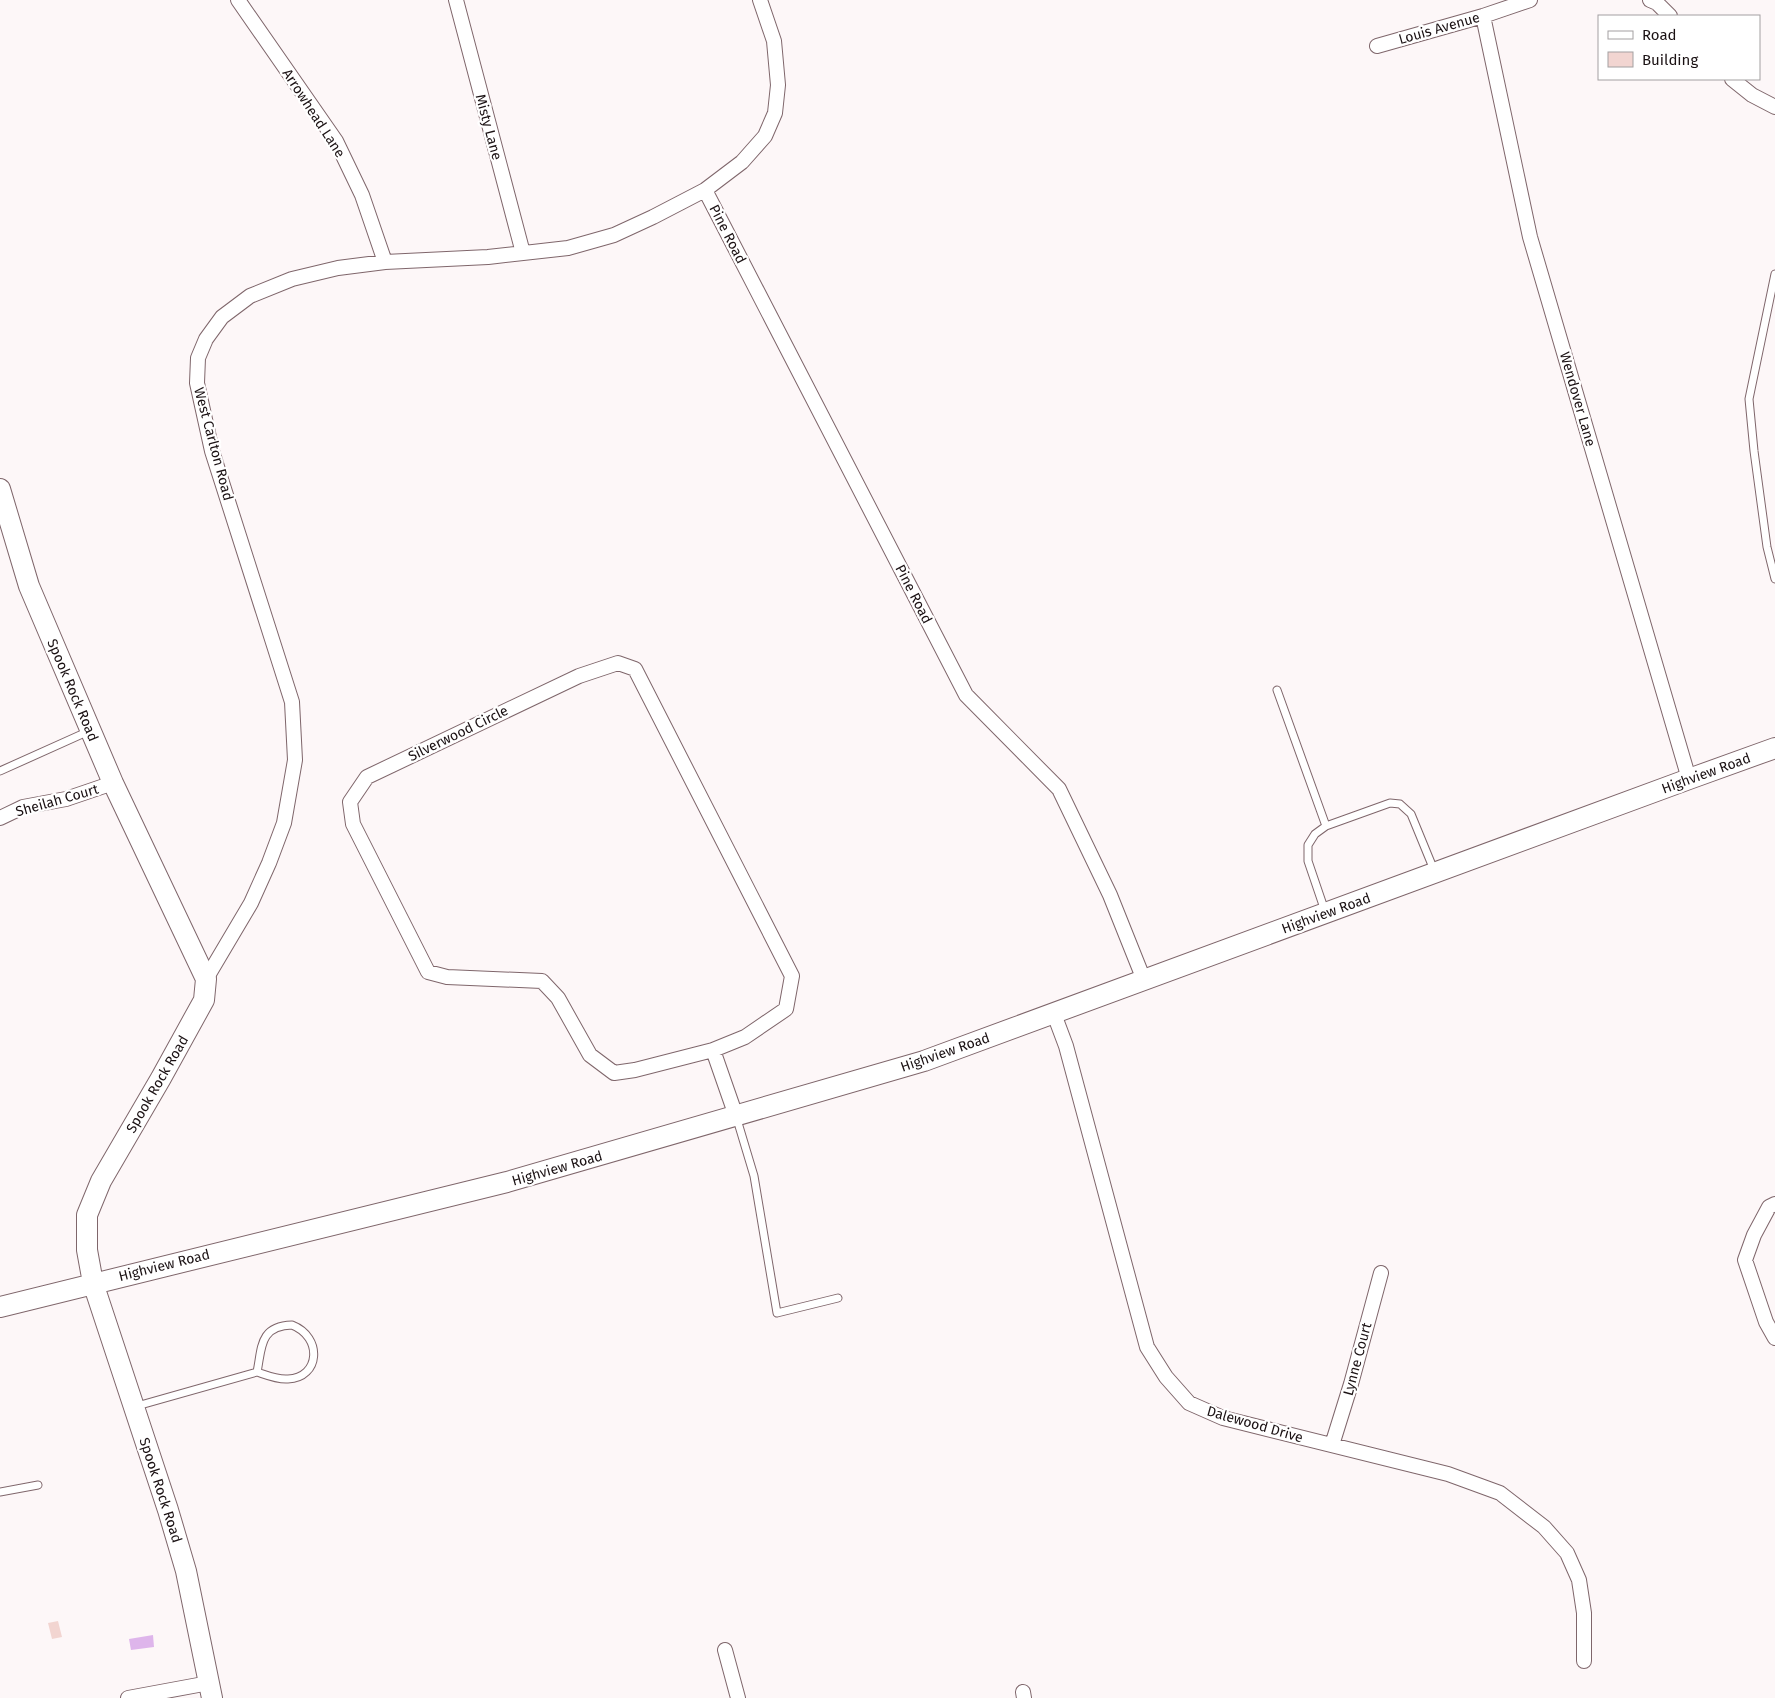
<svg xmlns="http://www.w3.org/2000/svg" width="1775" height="1698" font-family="'Fira Sans',sans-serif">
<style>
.water{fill:#deb5eb}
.building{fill:#f2d5d1}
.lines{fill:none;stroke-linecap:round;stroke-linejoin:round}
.lane-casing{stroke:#7f666b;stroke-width:9}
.street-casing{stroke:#7f666b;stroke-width:16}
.secondary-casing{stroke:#7f666b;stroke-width:22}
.lane{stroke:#fff;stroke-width:7}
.street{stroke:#fff;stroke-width:14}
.secondary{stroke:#fff;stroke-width:20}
.labels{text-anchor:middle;stroke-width:4.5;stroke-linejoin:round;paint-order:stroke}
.street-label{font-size:14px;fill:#1a1113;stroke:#fff}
</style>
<rect width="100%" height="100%" fill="#fdf7f8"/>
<path class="water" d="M153 1635 154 1647 131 1650 129 1639Z"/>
<path class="building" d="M58 1621 62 1637 52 1639 48 1623Z"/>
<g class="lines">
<defs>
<path id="lane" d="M1775 274 1749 399 1754 451 1767 547 1775 579
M1277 690 1326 826
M0 771 89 731
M1325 911 1308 861V845L1315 834 1326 826 1390 803 1400 804 1411 814 1434 870
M736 1116 754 1176 777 1313 838 1298
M292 1325C323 1337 320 1378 288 1379 278 1380 266 1375 257 1372 262 1348 259 1326 292 1325Z
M137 1406 257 1372
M0 1492 38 1485"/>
<path id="street" d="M238 0 336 141 362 195 385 262
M456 0 523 253
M1650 0 1657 3 1670 16
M1483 16 1530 237 1689 779
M1377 46 1483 16 1530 0
M1732 79 1752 95 1775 107
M705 190 966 695 1059 789 1110 895 1144 980
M0 818 23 807 66 799 113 783
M206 979 251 903 269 863 284 823 295 760 292 702 212 451 197 383 198 358 206 339 222 317 250 296 292 279 338 268 385 262 488 257 568 248 614 235 653 217 705 190 742 162 765 136 775 113 778 85 774 41 760 0
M1054 1014 1066 1046 1147 1347 1166 1377 1189 1403 1223 1418 1448 1474 1500 1493 1544 1527 1567 1553 1579 1580 1584 1613V1661
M713 1050 635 1070 614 1073 590 1055 558 998 542 981 447 977 428 972 353 824 350 802 367 777 579 676 618 663 635 669 792 976 786 1009 745 1037 713 1050 736 1116
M1775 1204 1769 1207 1754 1235 1745 1260 1766 1322 1775 1338
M1332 1445 1351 1384 1381 1273
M725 1650 738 1698
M1023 1692 1024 1698
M128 1698 209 1683"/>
<path id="secondary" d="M0 489 29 586 113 783 206 979 204 1000 161 1078 101 1181 87 1215V1250L93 1283 168 1510 186 1571 212 1698
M0 1307 507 1182 924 1061 1689 779 1775 748"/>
</defs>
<use href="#lane" class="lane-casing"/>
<use href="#street" class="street-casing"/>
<use href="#secondary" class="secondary-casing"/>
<use href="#lane" class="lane"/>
<use href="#street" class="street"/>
<use href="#secondary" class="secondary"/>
</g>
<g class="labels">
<g class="street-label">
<text transform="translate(1439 28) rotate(-16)" y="5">Louis Avenue</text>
<text transform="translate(314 113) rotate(57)" y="5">Arrowhead Lane</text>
<text transform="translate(489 127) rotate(75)" y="5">Misty Lane</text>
<text transform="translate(728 234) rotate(63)" y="5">Pine Road</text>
<text transform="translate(1578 399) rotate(74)" y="5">Wendover Lane</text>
<text transform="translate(214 444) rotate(75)" y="5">West Carlton Road</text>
<text transform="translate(914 594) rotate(63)" y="5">Pine Road</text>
<text transform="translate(73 690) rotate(67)" y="5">Spook Rock Road</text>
<text transform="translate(458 733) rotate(-26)" y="5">Silverwood Circle</text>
<text transform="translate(1706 773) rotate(-20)" y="5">Highview Road</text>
<text transform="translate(57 800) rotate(-16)" y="5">Sheilah Court</text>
<text transform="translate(1326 913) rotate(-20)" y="5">Highview Road</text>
<text transform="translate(945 1052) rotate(-19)" y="5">Highview Road</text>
<text transform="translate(157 1084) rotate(-60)" y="5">Spook Rock Road</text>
<text transform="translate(557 1168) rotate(-16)" y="5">Highview Road</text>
<text transform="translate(164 1265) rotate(-14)" y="5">Highview Road</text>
<text transform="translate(1357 1359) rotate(-75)" y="5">Lynne Court</text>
<text transform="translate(1255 1424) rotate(16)" y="5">Dalewood Drive</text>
<text transform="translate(161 1490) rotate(72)" y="5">Spook Rock Road</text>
</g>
</g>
<rect x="1598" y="15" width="162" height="65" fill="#ffffff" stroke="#a3a0a1"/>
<rect x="1608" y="31" width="25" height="8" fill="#ffffff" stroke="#a3a0a1"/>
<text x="1642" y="40" font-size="15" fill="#1a1113">Road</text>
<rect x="1608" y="52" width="25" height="15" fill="#f2d5d1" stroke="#a3a0a1"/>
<text x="1642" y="65" font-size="15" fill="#1a1113">Building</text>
</svg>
